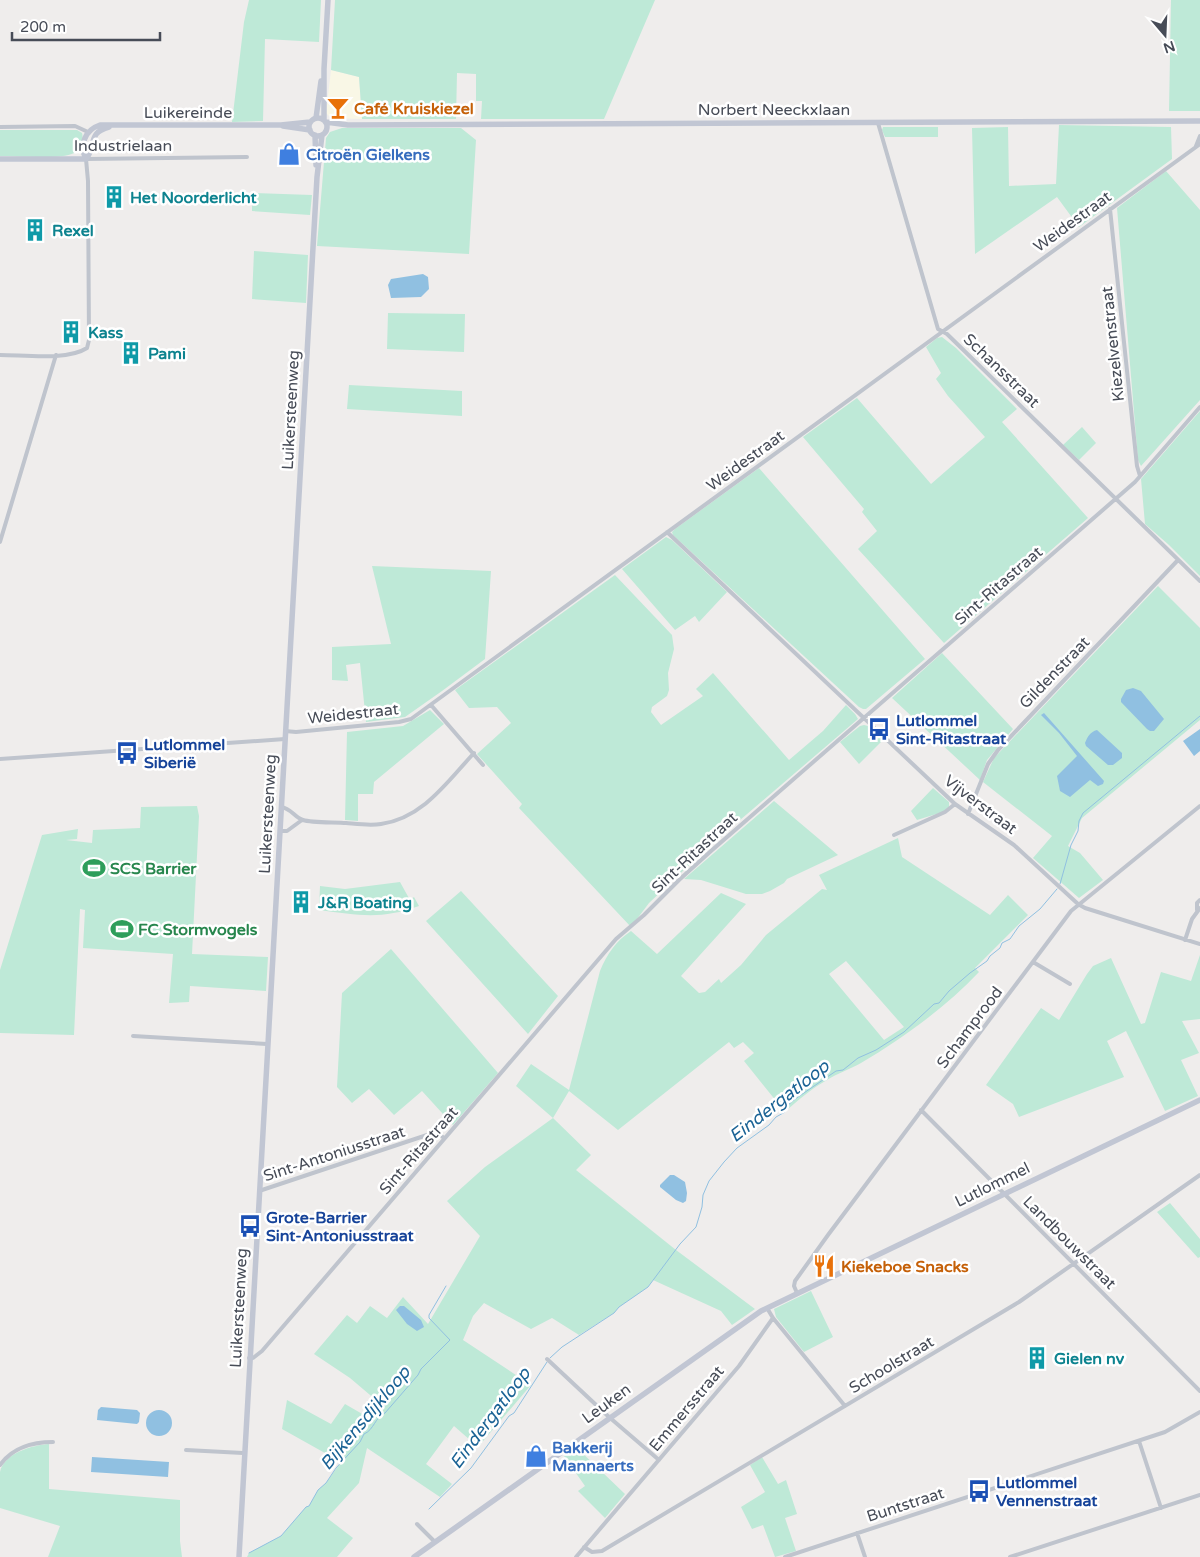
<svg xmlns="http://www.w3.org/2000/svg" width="1200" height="1557" font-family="'Varela Round',sans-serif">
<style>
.commercial{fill:#f9f7e6}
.green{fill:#bee9d7;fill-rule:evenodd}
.water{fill:#90c0e1}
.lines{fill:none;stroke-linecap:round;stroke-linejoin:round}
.stream{stroke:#90c0e1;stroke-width:1}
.street{stroke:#bfc4cd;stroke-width:4}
.secondary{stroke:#c1c6d3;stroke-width:5.5}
.labels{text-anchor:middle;stroke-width:5;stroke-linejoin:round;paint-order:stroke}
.food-label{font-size:16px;font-weight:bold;fill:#c56008;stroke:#fff;text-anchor:start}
.street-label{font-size:16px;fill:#474c57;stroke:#fff}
.shop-label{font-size:16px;font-weight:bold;fill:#366cbe;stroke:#fff;text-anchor:start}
.culture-label{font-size:16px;font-weight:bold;fill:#0d838f;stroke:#fff;text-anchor:start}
.transit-label{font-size:16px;font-weight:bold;fill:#164399;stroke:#fff;text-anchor:start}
.leisure-label{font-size:16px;font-weight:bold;fill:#27864d;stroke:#fff;text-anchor:start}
.water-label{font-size:18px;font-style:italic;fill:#1b6395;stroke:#fff}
</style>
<rect width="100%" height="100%" fill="#efedec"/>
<path class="commercial" d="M331 70 359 77 362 119 331 118 326 113Z"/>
<path class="green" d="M249 0H321L319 42 265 39 263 121 232 122 244 22Z
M335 0H655L604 119H481L482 101H476V74L457 73 456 119H362L359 77 331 70Z
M1171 0H1200V111H1169Z
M1059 125 1171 127 1172 159 1079 227 1057 197 975 254 972 128 1008 127 1009 186 1056 184Z
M883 127H938V137H885L882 130Z
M342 128H461L476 140 469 254 317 246 326 138 330 132Z
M0 130H77L82 133C84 139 80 149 74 153 62 160 16 156 0 156Z
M1166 171 1200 210V400L1141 466 1138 460 1117 208Z
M252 193 312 195 310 215 252 211Z
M254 251 308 255 306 303 252 299Z
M388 313 465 314 464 352 387 349Z
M942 337 956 348 1017 409 1002 422 1088 518 944 643 858 549 877 531 862 512 864 509 803 437 857 398 931 484 985 437 948 396 936 379 941 373 926 347 937 338Z
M349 385 462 391V416L347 409Z
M1200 411V576L1169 545 1145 524 1141 479Z
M1082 427 1096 443 1079 460 1063 445Z
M759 468 925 659 866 709H863L859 707 673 535 672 532 675 529Z
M666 537 672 540 727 592 699 622 695 616 675 630 622 569Z
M372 566 491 571 485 659 442 691 405 717 366 722 360 663 346 665 348 681 332 680V647L391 644Z
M615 575 672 635 674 649 668 673 669 690 667 696 652 707 651 712 661 725 703 696 696 689 713 673 789 760 823 731 846 705 855 714 858 719 705 850 649 903 631 927 519 808 522 804 477 754 511 723 497 707 469 708 455 690Z
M1158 586 1200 628V720L1082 818 1068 846 1080 853 1103 880 1079 898 1033 858 1052 836 983 782 994 758Z
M942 653 1013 729 987 760 980 780 892 698Z
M430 710 444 724 374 782 373 794H358V821L345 820 347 732 403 726Z
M864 725 868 726 883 740 859 764 840 742 860 726Z
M933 788 949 802V807L943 812 917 820 911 811Z
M774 801 838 855 787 879 784 883 770 891 762 894H746L701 880 684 879Z
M197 806 199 816 192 954 268 957 266 991 190 986 189 1002 169 1003 173 954 83 948 85 910 80 909 74 1035 0 1033V970L42 835 78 829 77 839 66 840 92 843 93 830 140 828 141 807Z
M898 838 902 857 990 915 1008 895 1028 915 975 968 979 972C946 1007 902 1039 861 1063 850 1069 838 1073 827 1080 811 1089 798 1100 785 1112L744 1061 754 1053 743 1042 734 1048 729 1042 618 1130 569 1091 553 1118 591 1155 576 1170 676 1250 755 1309 732 1325 721 1311 653 1280 648 1287 619 1307 614 1313 579 1335 552 1318 531 1329 484 1303 473 1316 463 1340 531 1385 478 1447 454 1426 426 1464 452 1484 440 1497 367 1448 359 1483 327 1518 353 1538 337 1557H247L249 1553 281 1536 306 1507 309 1506 318 1490 326 1483 341 1462 282 1429 287 1400 331 1424 345 1404 371 1419 383 1406 350 1378 314 1354 347 1315 357 1323 370 1306 387 1318 403 1297 428 1324 480 1236 447 1201 485 1167 553 1118 516 1086 531 1064 569 1090 600 971C607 954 616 941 631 931L657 954 721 893 746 904 681 976 699 993 705 992 719 979 721 983 741 965 766 935 822 889 827 890 819 875ZM846 961 904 1027 884 1040 829 974Z
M400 882 410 900 414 897 419 906C381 920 358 915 319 910L320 886 345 889Z
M461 891 558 996 528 1034 426 921Z
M391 949 498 1073 453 1125 422 1091 394 1115 369 1089 352 1103 337 1087 342 993Z
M1200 955V1019L1182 1021 1199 1053 1181 1060 1198 1096 1165 1111 1126 1031 1107 1041 1124 1077 1019 1117 1013 1104 986 1085 1041 1008 1059 1020 1087 974 1093 966 1111 958 1141 1024 1145 1023 1161 972 1191 981Z
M1170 1203 1200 1239V1257L1198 1258 1157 1212Z
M811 1291 833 1337 804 1352 776 1317 774 1309Z
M49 1444V1489L180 1500V1541L182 1557H48L60 1526 0 1508C0 1497 0 1483 0 1472 4 1453 33 1445 49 1444Z
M576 1447 625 1494 605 1518 578 1491 585 1486 564 1456Z
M762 1457 778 1484 786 1480 797 1514 785 1518 796 1551 775 1557 763 1525 752 1529 741 1507 765 1492 750 1465Z"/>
<path class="water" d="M423 274 428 277 429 289 421 297 391 298 388 285 391 279Z
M1133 688 1141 691 1164 719 1154 731H1150L1147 729 1121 702V699L1126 690Z
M1044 713 1104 781 1103 784 1098 786 1090 780 1070 797 1060 791 1057 776 1077 756 1059 733 1041 715Z
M1200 729V751L1194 756 1183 741Z
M1097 730 1122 753V758L1113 765H1108L1086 746 1085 743C1088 736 1090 732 1097 730Z
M670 1175H674L685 1182 687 1193 686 1201 683 1203 676 1200 660 1187V1185Z
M400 1306H404L421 1320 424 1327 417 1331 407 1324 396 1310Z
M101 1407 137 1410 140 1413 139 1422 137 1424 97 1420 98 1410Z
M146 1423a13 13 0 1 1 26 0a13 13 0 1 1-26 0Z
M92 1457 169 1462 168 1477 91 1472Z"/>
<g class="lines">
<path class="stream" d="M1060 884 1071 845 1078 831 1079 821 1083 813 1200 716
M550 1358 562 1347 614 1313 619 1307 648 1287 680 1244 696 1227 702 1207 703 1195 709 1181 724 1162 737 1148 769 1125 776 1117 785 1112 790 1103 798 1097 836 1071 843 1070 858 1058 876 1050 904 1032 934 1004 939 1003 949 991 970 973 987 961 990 956 1000 948 1002 943 1010 939 1019 926 1040 909 1057 889
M429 1509 471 1468 509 1416 514 1413 547 1362
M249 1553 281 1536 306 1507 309 1506 318 1490 326 1483 336 1468 360 1442 364 1434C374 1430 375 1417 385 1413L418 1375 421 1369 450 1340 429 1318V1315L446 1286"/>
<path class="street" d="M878 123 938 329 947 334 1200 581
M0 127 75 126 88 132
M1196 146 1200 136
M1110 209 1137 466 1140 476
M0 355C24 355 67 361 87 348L89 340 88 181 86 159 247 157
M667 532 955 804 1014 845 1078 904 1085 908 1200 944
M0 542 56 355
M431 705 483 765
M285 731 296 732 399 722 411 719 1200 144
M0 759 285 739
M281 807C291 808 295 818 303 820 312 823 336 822 346 823 357 824 370 826 381 824 423 818 447 782 474 753
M968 814 988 764 998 750 1178 560
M280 831H287L302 820
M894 835 945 812 955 804
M1197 910V903L1200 900
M1185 940 1192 919 1200 908
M1033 962 1070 984
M133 1036 267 1044
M921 1110 1200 1391
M259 1191 433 1133 439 1134 444 1138
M797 1293 794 1286 795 1281 828 1235 1071 911 1200 806
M767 1308 773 1318 845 1406
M249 1358H253L262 1351 616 939 644 915 679 880 711 851 1135 482 1200 407
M547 1359 609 1417 659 1460
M1139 1441 1161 1508
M186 1450 243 1453
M0 1465C13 1447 32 1442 53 1442
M417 1524 435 1542
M857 1533 865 1557
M584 1547 592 1552 602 1551 1019 1302 1200 1175
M576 1557 739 1366 773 1318
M785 1557 1165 1432 1200 1412
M1010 1557 1200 1495"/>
<path class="secondary" d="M309 127a9 9 0 1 1 18 0a9 9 0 1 1-18 0Z
M316 118 321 81
M324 119V69L328 0
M326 122 348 125 1200 121
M283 126 310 130
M315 135 316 165
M0 159H86
M86 159C79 145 85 130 100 125H281L310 122
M86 159C97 145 87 133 109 127
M239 1557C264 1097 290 637 317 177L322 135
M414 1557 761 1311 1200 1100"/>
</g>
<defs>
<symbol id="bar-bare" viewBox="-9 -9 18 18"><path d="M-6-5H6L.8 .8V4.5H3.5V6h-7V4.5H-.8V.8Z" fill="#e8710a" stroke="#fff" stroke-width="2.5" paint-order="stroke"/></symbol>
<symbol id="shop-bare" viewBox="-9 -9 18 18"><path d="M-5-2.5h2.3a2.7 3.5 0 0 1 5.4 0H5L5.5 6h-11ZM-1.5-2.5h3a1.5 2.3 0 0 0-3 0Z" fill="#3f7fe0" stroke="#fff" stroke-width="2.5" paint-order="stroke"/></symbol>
<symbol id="building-bare" viewBox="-9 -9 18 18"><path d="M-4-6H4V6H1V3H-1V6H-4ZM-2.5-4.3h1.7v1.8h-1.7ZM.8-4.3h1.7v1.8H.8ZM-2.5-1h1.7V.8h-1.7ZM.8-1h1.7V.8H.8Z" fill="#0f9aa8" stroke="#fff" stroke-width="2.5" paint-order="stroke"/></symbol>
<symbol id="bus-bare" viewBox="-9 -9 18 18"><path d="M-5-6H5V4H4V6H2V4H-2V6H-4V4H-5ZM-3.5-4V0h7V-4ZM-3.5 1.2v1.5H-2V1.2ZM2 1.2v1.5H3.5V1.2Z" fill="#1a4fb4" stroke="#fff" stroke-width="2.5" paint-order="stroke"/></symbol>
<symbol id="stadium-bare" viewBox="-9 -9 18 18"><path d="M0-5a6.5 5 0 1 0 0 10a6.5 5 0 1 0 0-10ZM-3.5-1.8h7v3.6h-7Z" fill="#2e9e5b" stroke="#fff" stroke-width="2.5" paint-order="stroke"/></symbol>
<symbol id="restaurant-bare" viewBox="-9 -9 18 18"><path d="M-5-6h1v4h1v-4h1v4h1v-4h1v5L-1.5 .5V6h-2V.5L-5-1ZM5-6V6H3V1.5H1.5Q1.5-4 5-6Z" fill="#e8710a" stroke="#fff" stroke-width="2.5" paint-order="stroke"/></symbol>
</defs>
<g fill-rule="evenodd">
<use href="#bar-bare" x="322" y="92" width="32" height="32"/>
<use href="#shop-bare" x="273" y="138" width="32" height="32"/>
<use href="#building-bare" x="98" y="181" width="32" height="32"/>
<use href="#building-bare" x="19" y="214" width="32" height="32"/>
<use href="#building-bare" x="55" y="316" width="32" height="32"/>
<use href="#building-bare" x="115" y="337" width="32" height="32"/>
<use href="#bus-bare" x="863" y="713" width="32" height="32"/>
<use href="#bus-bare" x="111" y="737" width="32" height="32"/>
<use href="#stadium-bare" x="78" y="852" width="32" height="32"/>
<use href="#building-bare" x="285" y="886" width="32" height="32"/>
<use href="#stadium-bare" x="106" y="913" width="32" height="32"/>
<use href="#bus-bare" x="234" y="1210" width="32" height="32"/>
<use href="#restaurant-bare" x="808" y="1250" width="32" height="32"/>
<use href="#building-bare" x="1021" y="1342" width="32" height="32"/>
<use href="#shop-bare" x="520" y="1440" width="32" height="32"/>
<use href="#bus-bare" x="963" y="1475" width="32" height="32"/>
</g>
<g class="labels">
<g class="food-label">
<text x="354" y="114">Café Kruiskiezel</text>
<text x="841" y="1272">Kiekeboe Snacks</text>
</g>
<g class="street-label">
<text x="774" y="115">Norbert Neeckxlaan</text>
<text x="188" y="118">Luikereinde</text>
<text x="123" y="151">Industrielaan</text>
<text transform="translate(1072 221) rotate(-36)" y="6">Weidestraat</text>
<text transform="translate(1112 344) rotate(-96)" y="6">Kiezelvenstraat</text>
<text transform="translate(1002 370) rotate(44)" y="6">Schansstraat</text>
<text transform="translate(290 410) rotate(-87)" y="6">Luikersteenweg</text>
<text transform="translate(745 460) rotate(-36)" y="6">Weidestraat</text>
<text transform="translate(998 585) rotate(-41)" y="6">Sint-Ritastraat</text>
<text transform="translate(1054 672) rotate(-46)" y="6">Gildenstraat</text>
<text transform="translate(353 713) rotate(-6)" y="6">Weidestraat</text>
<text transform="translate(981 804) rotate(37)" y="6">Vijverstraat</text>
<text transform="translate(267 814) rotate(-87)" y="6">Luikersteenweg</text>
<text transform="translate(694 852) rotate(-43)" y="6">Sint-Ritastraat</text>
<text transform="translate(969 1027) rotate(-53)" y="6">Schamprood</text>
<text transform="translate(418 1150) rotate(-49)" y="6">Sint-Ritastraat</text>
<text transform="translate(334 1153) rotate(-18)" y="6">Sint-Antoniusstraat</text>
<text transform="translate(992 1184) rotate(-26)" y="6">Lutlommel</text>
<text transform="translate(1070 1242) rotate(45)" y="6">Landbouwstraat</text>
<text transform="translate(238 1308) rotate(-87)" y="6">Luikersteenweg</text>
<text transform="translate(891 1364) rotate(-31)" y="6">Schoolstraat</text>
<text transform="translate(606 1403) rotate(-36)" y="6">Leuken</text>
<text transform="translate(686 1408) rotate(-50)" y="6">Emmersstraat</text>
<text transform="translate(905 1504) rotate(-18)" y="6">Buntstraat</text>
</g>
<g class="shop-label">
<text x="306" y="160">Citroën Gielkens</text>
<text x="552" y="1453">Bakkerij<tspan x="552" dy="18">Mannaerts</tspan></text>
</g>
<g class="culture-label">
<text x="130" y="203">Het Noorderlicht</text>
<text x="52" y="236">Rexel</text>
<text x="88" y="338">Kass</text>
<text x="148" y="359">Pami</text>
<text x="318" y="908">J&amp;R Boating</text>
<text x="1054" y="1364">Gielen nv</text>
</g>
<g class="transit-label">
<text x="896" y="726">Lutlommel<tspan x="896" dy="18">Sint-Ritastraat</tspan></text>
<text x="144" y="750">Lutlommel<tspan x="144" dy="18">Siberië</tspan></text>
<text x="266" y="1223">Grote-Barrier<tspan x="266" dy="18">Sint-Antoniusstraat</tspan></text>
<text x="996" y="1488">Lutlommel<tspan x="996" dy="18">Vennenstraat</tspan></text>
</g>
<g class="leisure-label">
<text x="110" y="874">SCS Barrier</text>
<text x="138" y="935">FC Stormvogels</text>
</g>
<g class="water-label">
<text transform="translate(779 1101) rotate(-38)" y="6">Eindergatloop</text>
<text transform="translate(365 1418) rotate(-50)" y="6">Bijkensdijkloop</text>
<text transform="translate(490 1418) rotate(-53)" y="6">Eindergatloop</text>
</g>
</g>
<g transform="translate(1165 35) rotate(161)" stroke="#ffffff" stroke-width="4" paint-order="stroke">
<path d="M0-4L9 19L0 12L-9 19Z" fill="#474c57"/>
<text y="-8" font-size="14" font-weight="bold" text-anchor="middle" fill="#474c57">N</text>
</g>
<path d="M12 32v8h148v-8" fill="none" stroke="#474c57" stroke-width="2.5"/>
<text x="20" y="32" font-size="15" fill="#474c57" stroke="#ffffff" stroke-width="4" paint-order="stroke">200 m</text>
</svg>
